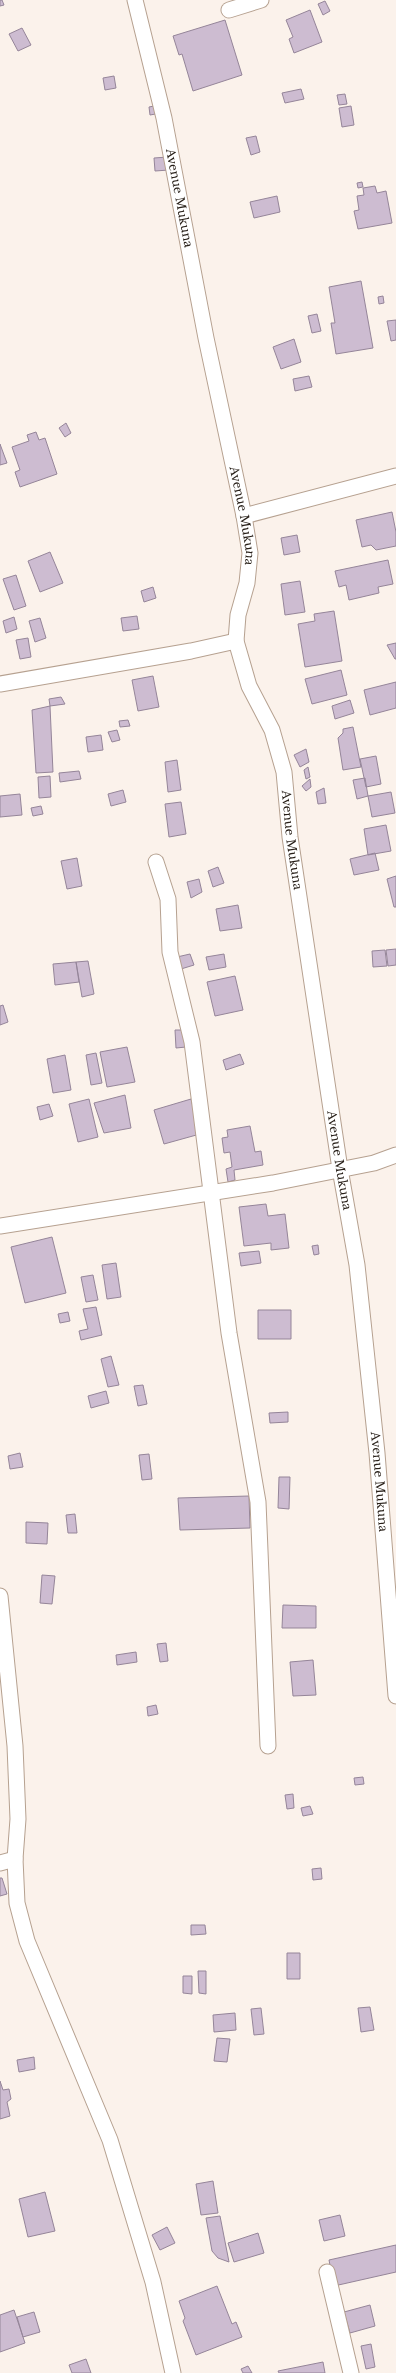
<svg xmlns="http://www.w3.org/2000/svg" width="396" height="2373" font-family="'Libre Baskerville',serif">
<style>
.building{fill:#cdbcd1;stroke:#958599}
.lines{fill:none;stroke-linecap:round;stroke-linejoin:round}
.minor-casing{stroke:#b6a190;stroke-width:17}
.minor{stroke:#fff;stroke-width:15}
.labels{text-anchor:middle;stroke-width:3.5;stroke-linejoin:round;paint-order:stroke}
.street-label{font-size:12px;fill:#271f18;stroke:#fff}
</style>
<rect width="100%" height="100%" fill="#fbf2eb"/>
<path class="building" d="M0 0H2L4 5 0 6Z
M325 1 330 11 323 15 318 4Z
M310 10 322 42 294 53 289 39 293 37 286 20Z
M225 20 242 75 193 91 182 54 179 55 173 36Z
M22 28 31 45 18 51 9 34Z
M114 76 116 88 105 90 103 78Z
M301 89 304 99 285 103 282 93Z
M345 94 347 104 339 105 337 95Z
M159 105 161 113 150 115 149 107Z
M351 106 354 125 342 127 339 108Z
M256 136 260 152 251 155 246 138Z
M168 157 169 170 155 171 154 158Z
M362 182 363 187 358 188 357 183Z
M375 186 377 193 386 191 392 223 358 229 354 211 359 210 357 196 364 195 363 188Z
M277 196 280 212 254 218 250 202Z
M361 281 373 348 336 354 331 323H335L329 287Z
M383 296 384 303 379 304 378 297Z
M317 314 321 331 312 333 308 316Z
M396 320V340L391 341 387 321Z
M294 339 301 362 281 369 273 347Z
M309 376 312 387 295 391 293 379Z
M66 423 71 433 65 437 59 428Z
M36 432 39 440 45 438 57 474 20 487 15 472 20 470 12 447 29 441 27 435Z
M0 444 7 463 0 465Z
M392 512 396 532V546L376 550 371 545 362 547 356 520Z
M297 535 300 552 284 555 281 538Z
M50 552 63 583 40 592 28 561Z
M388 560 393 584 378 587 379 593 349 600 346 585 339 587 335 571Z
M16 575 26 606 14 610 3 579Z
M300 581 305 612 285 615 281 584Z
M153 587 156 598 144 602 141 591Z
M334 611 342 661 305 667 298 624 315 621 314 614Z
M137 616 139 629 123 631 121 618Z
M14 617 17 629 6 633 3 621Z
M40 618 46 638 35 642 29 621Z
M28 638 31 657 20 659 16 640Z
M396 643V659H395L387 645Z
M341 670 347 695 312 704 305 679Z
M153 676 159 707 138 711 132 680Z
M396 682V708L370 715 364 690Z
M61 697 65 704 50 706 49 699Z
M350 700 354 713 335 719 332 706Z
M50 706 53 772 36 773 32 710Z
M128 720 130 726 120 727 119 721Z
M353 727 361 767 343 770 338 738 343 733V729Z
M117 730 120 740 112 742 108 732Z
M101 735 103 750 88 752 86 737Z
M306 749 309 762 300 767 294 755Z
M376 756 381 784 366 787 360 759Z
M177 760 181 790 168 792 165 762Z
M308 767 310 777 306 779 304 770Z
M79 771 81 779 60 782 59 773Z
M50 776 51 797 39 798 38 777Z
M365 778 368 796 357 799 353 780Z
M310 779 311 787 306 791 302 786Z
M324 788 326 803 318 804 316 792Z
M123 790 126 802 111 806 108 794Z
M391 792 395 813 372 817 368 796Z
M20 794 22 815 0 817V796Z
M181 802 186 834 169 837 165 804Z
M41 806 43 814 33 816 31 808Z
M386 825 391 851 368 855 364 829Z
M375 853 379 870 354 875 350 859Z
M77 858 82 886 67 889 61 861Z
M218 867 224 883 213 887 208 871Z
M396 876V907H394L387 879Z
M199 879 202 892 191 898 187 882Z
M238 905 242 928 220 931 216 909Z
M396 949V965L388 966 386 950Z
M385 950 387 966 373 967 372 951Z
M190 954 194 965 181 969 177 957Z
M224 954 226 967 209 970 206 957Z
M88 961 94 994 82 997 76 962Z
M76 962 79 982 55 985 53 964Z
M235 976 243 1010 215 1016 207 982Z
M3 1005 8 1022 0 1025V1006Z
M175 1030H185L186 1047 176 1048Z
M127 1047 135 1082 107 1087 100 1052Z
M96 1053 102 1083 91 1085 86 1055Z
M240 1054 244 1064 226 1070 223 1060Z
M65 1055 71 1090 53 1093 47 1059Z
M125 1095 131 1128 104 1133 94 1103Z
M89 1099 98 1137 78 1142 69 1104Z
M191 1099 200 1134 164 1144 154 1110Z
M49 1104 53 1116 40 1120 37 1107Z
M250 1126 255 1152 261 1151 263 1165 234 1170 235 1180 228 1182 226 1169 232 1167 230 1152 224 1153 222 1138 228 1137 227 1130Z
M266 1204 268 1216 285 1214 289 1248 271 1250V1243L244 1246 239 1207Z
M52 1237 66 1293 25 1303 11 1247Z
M318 1245 319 1254 314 1255 312 1246Z
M259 1251 261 1263 241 1266 239 1253Z
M116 1263 121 1297 107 1299 102 1265Z
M93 1275 98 1300 86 1302 81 1277Z
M96 1307 102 1335 81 1340 79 1331 88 1329 83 1309Z
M258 1310H291V1339H258Z
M68 1312 70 1321 60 1323 58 1314Z
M111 1356 119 1385 108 1387 101 1359Z
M143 1385 147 1404 138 1406 134 1386Z
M106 1391 109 1403 91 1408 88 1396Z
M288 1412V1422L270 1423 269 1413Z
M20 1453 23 1467 10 1469 8 1456Z
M149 1454 152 1479 142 1480 139 1455Z
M279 1477H290L289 1509 278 1508Z
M249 1496 250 1528 180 1530 178 1498Z
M75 1514 77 1533H68L66 1515Z
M26 1522 48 1523 47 1544 26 1543Z
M42 1575 55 1576 52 1604 40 1603Z
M283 1605 316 1606V1628H282Z
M166 1643 168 1661 160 1662 157 1644Z
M136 1652 137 1662 117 1665 116 1655Z
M313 1660 316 1695 293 1696 290 1662Z
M156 1705 158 1714 148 1716 147 1707Z
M363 1777 364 1784 355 1785 354 1778Z
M293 1794 294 1808 287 1809 285 1795Z
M310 1806 313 1814 303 1816 301 1808Z
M321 1868 322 1879 313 1880 312 1869Z
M0 1878H2L7 1894 0 1896Z
M191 1925H205L206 1934 191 1935Z
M287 1953H300V1979H287Z
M198 1971H206V1994L199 1993Z
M183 1976H192V1994L183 1993Z
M370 2007 374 2030 361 2032 358 2008Z
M261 2008 264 2034 254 2035 251 2009Z
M235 2013 236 2030 214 2032 213 2015Z
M217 2038 230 2039 227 2062 214 2061Z
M34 2057 35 2069 19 2072 17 2060Z
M0 2081 3 2090 9 2089 11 2099 7 2102 10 2116 0 2119Z
M213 2181 218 2213 201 2215 196 2184Z
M45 2192 55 2231 28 2237 19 2199Z
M340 2215 345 2236 324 2241 319 2220Z
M220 2216 229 2262 218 2258 212 2251 206 2218Z
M167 2227 175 2243 160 2250 152 2235Z
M258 2233 264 2253 234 2262 228 2243Z
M396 2245V2272L334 2286 329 2260Z
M217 2286 232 2324 236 2322 242 2337 196 2355 183 2321 185 2318 179 2301Z
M370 2305 375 2326 350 2333 344 2312Z
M14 2310 25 2343 0 2352V2315Z
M34 2312 40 2332 23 2337 17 2317Z
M371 2344 375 2367 366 2369 361 2346Z
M86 2359 91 2373H72L69 2365Z
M323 2362 325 2373H279L278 2371Z
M248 2366 252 2373H243L241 2369Z"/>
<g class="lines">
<defs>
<g id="minor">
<path id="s1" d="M135 0 164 118 206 338 244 516 250 553 247 583 238 615 236 641 249 686 272 730 284 772 290 837 340 1169 357 1265 377 1453 396 1696"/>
<path d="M229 10 261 0"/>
<path d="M244 516 396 476"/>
<path d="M0 684 191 651 236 641"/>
<path d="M156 862 168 899 170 952 192 1042 229 1333 258 1502 268 1746"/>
<path d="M0 1226 273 1183 374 1163 396 1155"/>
<path d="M0 1596 15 1746 18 1819 15 1859 17 1903 27 1941 110 2140 153 2282 173 2373"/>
<path d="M0 1863 15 1859"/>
<path d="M327 2272 351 2373"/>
</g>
</defs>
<use href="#minor" class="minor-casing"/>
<use href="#minor" class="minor"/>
</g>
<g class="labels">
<g class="street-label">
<text dy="4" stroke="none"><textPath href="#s1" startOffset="203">Avenue Mukuna</textPath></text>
<text dy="4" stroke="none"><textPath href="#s1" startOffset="527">Avenue Mukuna</textPath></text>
<text dy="4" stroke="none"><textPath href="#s1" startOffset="863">Avenue Mukuna</textPath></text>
<text dy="4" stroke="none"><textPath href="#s1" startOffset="1187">Avenue Mukuna</textPath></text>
<text dy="4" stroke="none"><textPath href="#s1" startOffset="1511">Avenue Mukuna</textPath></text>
</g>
</g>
</svg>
